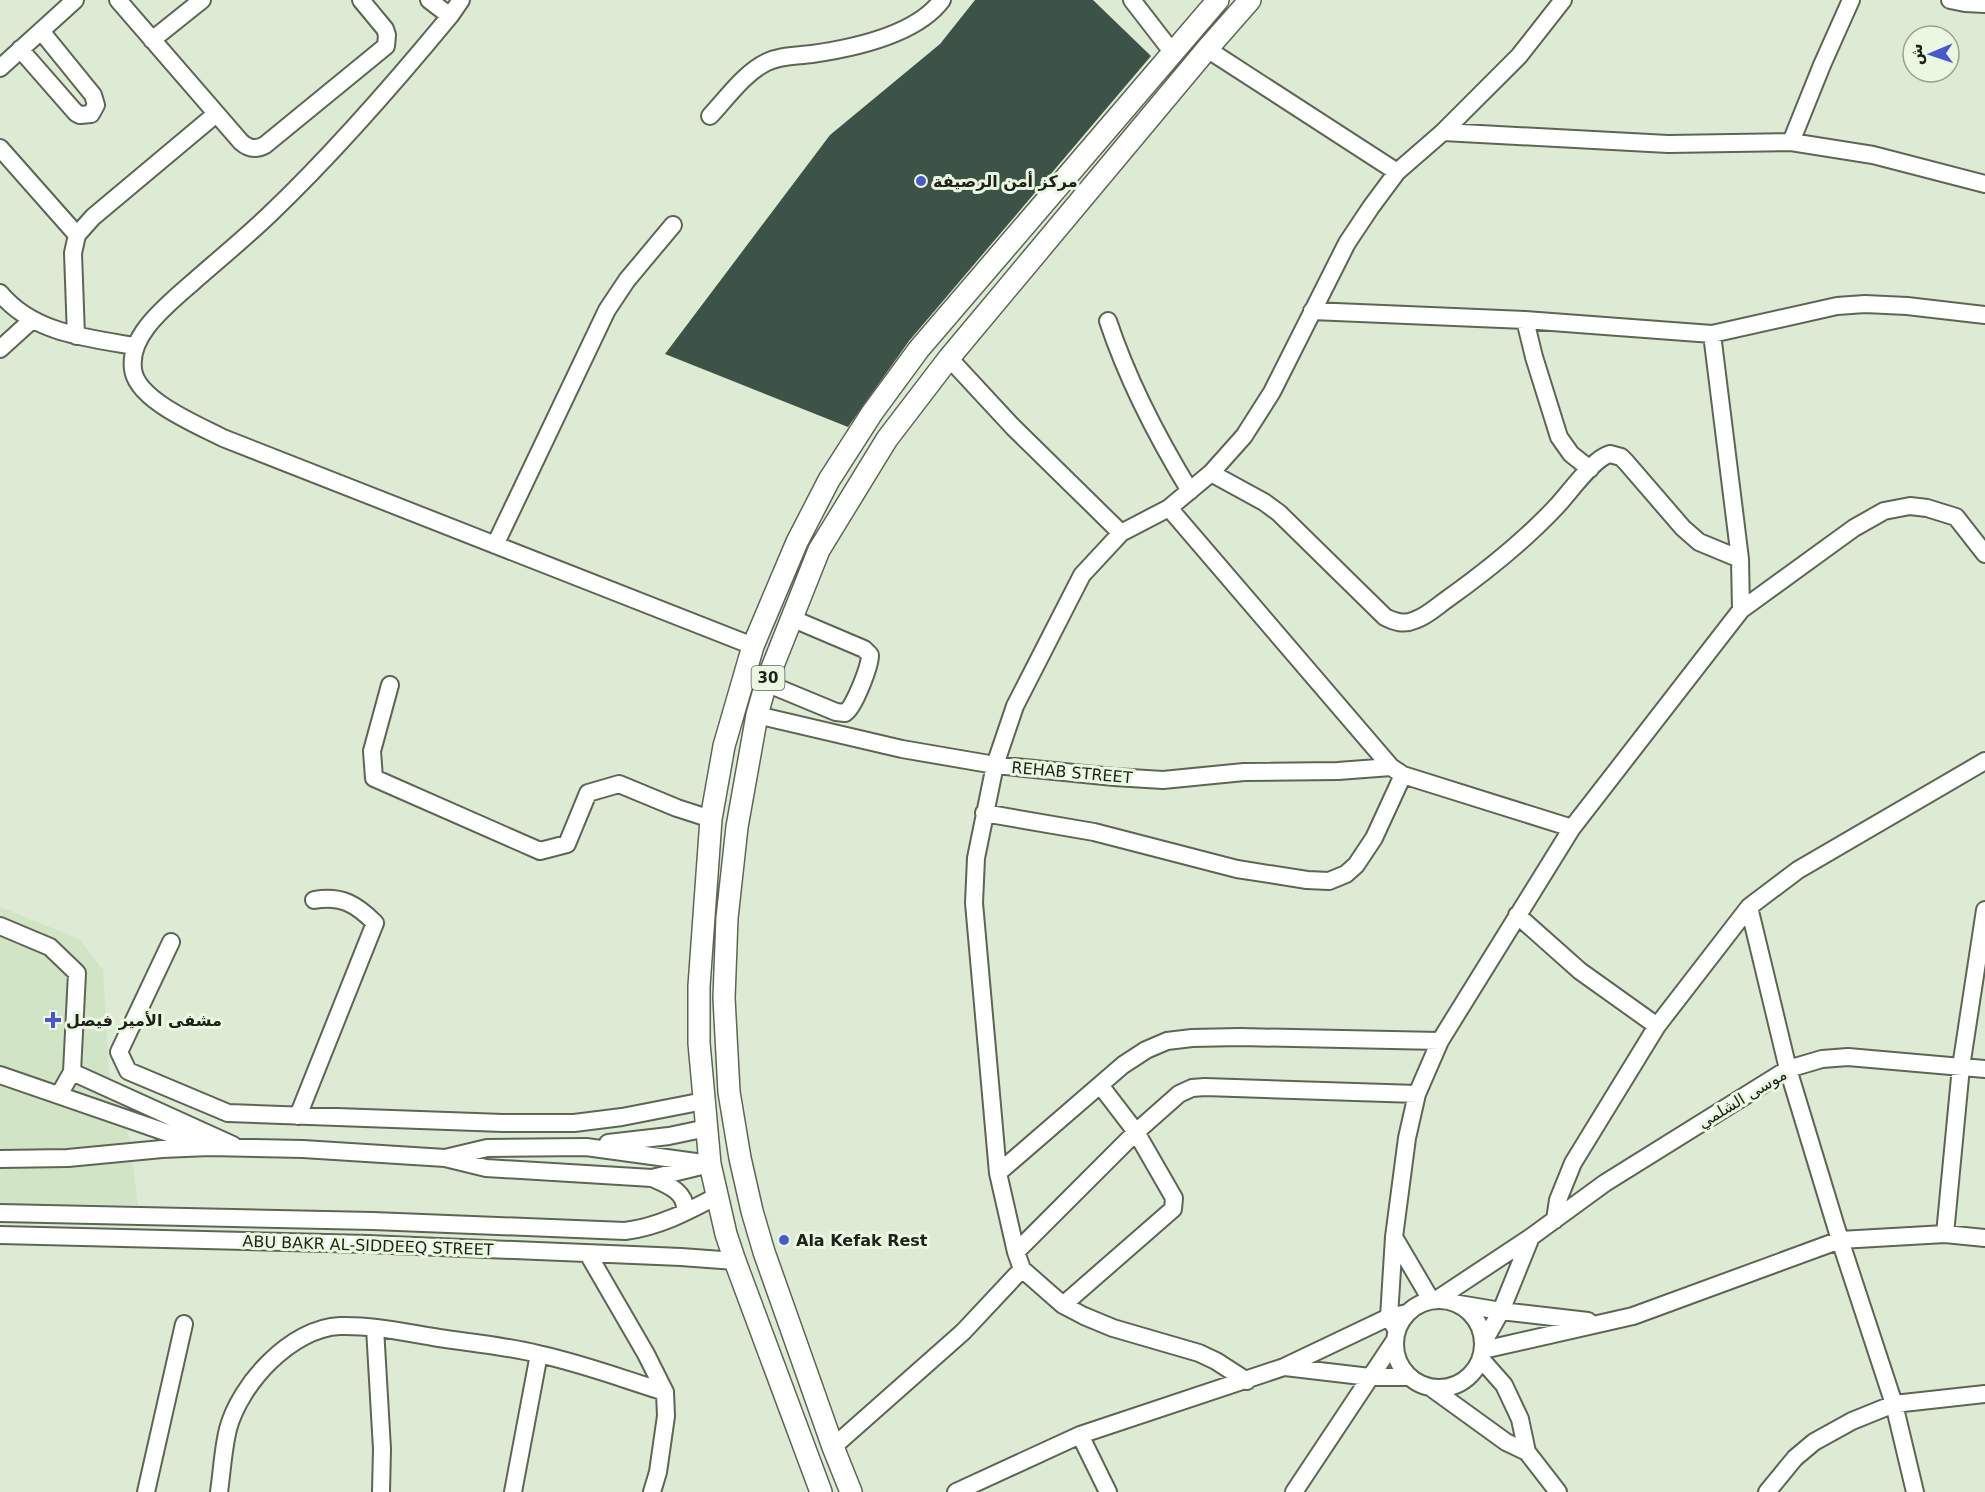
<svg xmlns="http://www.w3.org/2000/svg" width="1985" height="1492" font-family="'DejaVu Sans',Cairo,sans-serif">
<style>
.built{fill:#d2e4c6}
.building{fill:#3d5347}
.lines{fill:none;stroke-linecap:round;stroke-linejoin:round}
.minor-casing{stroke:#5b6653;stroke-width:20}
.major-casing{stroke:#5b6653;stroke-width:24}
.minor{stroke:#fff;stroke-width:16}
.major{stroke:#fff;stroke-width:21}
.poi-dot{fill:#4a58cd;stroke:#eaf8e1;stroke-width:2}
.labels{text-anchor:middle;stroke-width:6;stroke-linejoin:round;paint-order:stroke}
.shield{fill:#eaf8e1;stroke:#5a6255;stroke-width:1.5}
.shield-label{font-size:15px;font-weight:bold;fill:#1c2119}
.poi-label{font-size:16px;font-weight:bold;fill:#1c2119;stroke:#eaf8e1;text-anchor:start}
.street-label{font-size:16px;fill:#1c2119;stroke:#eaf8e1}
</style>
<rect width="100%" height="100%" fill="#ddead4"/>
<path class="built" d="M0 907 79 939 103 970 109 1071 130 1141 138 1205 0 1204Z"/>
<path class="building" d="M975 0H1093L1151 56 909 341 848 427 665 354 830 135 940 44Z"/>
<g class="lines">
<defs>
<path id="minor" d="M118 0 241 142C249 149 256 150 265 145L386 46 387 35 385 29 361 0
M429 0 450 16
M461 0 450 16C393 85 335 152 270 214 245 238 218 260 192 283 176 297 159 311 147 327 137 340 131 353 133 369 136 400 198 425 223 438L753 646
M1132 0 1173 53
M1950 0 1965 3 1985 4
M152 40 202 0
M20 49 76 113 80 115 91 114 96 105 93 95 41 31
M1207 49 1397 172
M0 68 75 0
M710 116C727 98 744 73 767 62 781 55 797 56 812 54 854 48 916 35 942 0
M1443 132 1668 144 1791 142 1873 155 1985 184
M1791 142 1822 65 1851 0
M0 148 77 235
M0 293C33 333 87 338 135 346
M1312 311 1525 320 1712 334 1837 306 1865 304 1907 306 1985 315
M1525 320 1534 357 1559 437 1571 454 1590 469
M1108 321C1128 381 1157 437 1190 491
M1712 334 1740 559 1741 610
M76 336 73 253 77 235 93 217 216 114
M0 349 32 320
M949 358 1013 427 1121 533
M1211 473 1264 502 1279 513 1385 617C1395 622 1404 625 1415 620 1427 616 1436 607 1446 600 1484 573 1523 542 1555 508 1568 495 1593 458 1610 454L1621 457 1626 462 1683 528 1699 542 1740 559
M1169 508 1391 767 1403 775 1572 828
M495 545 607 310 627 280 673 225
M766 683 836 712 845 713C854 708 870 666 870 655L864 649 791 618
M390 685 372 751 374 778 540 851 567 844 588 793 619 784 677 808 711 819
M757 715 902 749 995 765 1114 777 1163 780 1244 772 1338 771 1391 767
M984 813 1094 832 1237 869 1307 880 1329 881 1346 874 1356 865 1374 838 1403 775
M1749 907 1788 1069 1840 1240 1894 1404 1915 1492
M1517 915 1580 971 1657 1026
M0 926 50 947 77 973 72 1072 59 1095
M171 942 119 1052 128 1071 228 1113 503 1123H574L622 1117 704 1101
M72 1072 233 1145
M0 1075 200 1144
M298 1116 375 923C356 904 341 895 314 900
M608 1143 669 1136 707 1128
M445 1158 487 1148 586 1147 703 1163
M0 1159 68 1158 162 1149 209 1147 303 1149 445 1158 486 1168 652 1178 710 1164
M998 1173 1123 1065 1146 1050 1167 1041 1192 1038 1240 1037 1440 1041
M652 1178C668 1185 687 1192 685 1212
M0 1213 373 1221 625 1231C658 1227 687 1212 717 1196
M1555 1220 1558 1200 1573 1163 1657 1026 1749 907 1798 870 1985 761
M1945 1234 1961 1067 1985 910
M0 1235 368 1244 681 1257 735 1261
M1394 1237 1431 1300
M1016 1252 1136 1132 1179 1094 1192 1088 1205 1087 1417 1094
M588 1254 646 1354 665 1392 666 1416 658 1472 652 1492
M1395 1344a44 44 0 1 1 88 0a44 44 0 1 1-88 0Z
M1436 1300 1531 1237 1605 1183 1788 1069 1822 1059 1848 1057 1985 1069
M1459 1304 1501 1311 1588 1321
M1063 1305 1173 1209 1174 1198 1136 1132 1100 1085
M375 1328 382 1449 381 1492
M1397 1331 1389 1317 1394 1237 1407 1138 1417 1094 1440 1041 1572 828 1741 610 1854 528 1884 511 1910 506 1927 508 1956 517 1985 554
M1483 1343 1501 1311 1531 1237
M1483 1350 1633 1316 1840 1240 1945 1234 1985 1238
M1285 1367 1370 1377H1409
M1247 1381 1216 1361 1199 1353 1113 1328 1084 1316 1063 1305 1022 1269 1016 1252 998 1173 974 903 976 858 995 765 1015 706 1082 575 1121 533 1169 508 1211 473 1244 436 1272 392 1347 243 1371 207 1397 172 1443 132 1519 56 1563 0
M1430 1387 1506 1442 1527 1452 1520 1419 1504 1385 1481 1359
M1080 1435 1108 1492
M833 1447 963 1332 1022 1269
M1527 1452 1558 1492
M146 1492 184 1324
M219 1492C222 1471 223 1449 228 1429 240 1384 291 1328 340 1326 373 1325 407 1333 439 1338 472 1343 506 1346 538 1354 581 1363 623 1379 665 1392
M513 1492 539 1354
M956 1492 1080 1435 1284 1367 1389 1317 1407 1313
M1294 1492 1395 1340
M1767 1492 1795 1458 1814 1442 1852 1421 1894 1404 1985 1394"/>
<path id="major" d="M821 1492 735 1261 726 1234 710 1164 699 1043V986L711 819 724 746 753 646 797 542 829 480 872 413 919 349 1218 0
M851 1492 833 1447 764 1252 752 1211 740 1158 729 1092 724 998 727 918 737 827 757 715 766 683 819 550 887 439 949 358 1207 49 1250 0"/>
</defs>
<use href="#minor" class="minor-casing"/>
<use href="#major" class="major-casing"/>
<use href="#minor" class="minor"/>
<use href="#major" class="major"/>
</g>
<g class="poi-dot">
<circle cx="921" cy="181" r="6"/>
<path d="M50 1011h6v6h6v6h-6v6h-6v-6h-6v-6h6z"/>
<circle cx="784" cy="1240" r="6"/>
</g>
<g class="labels">
<rect class="shield" x="751.5" y="666" width="33" height="24" rx="4.5"/>
<g class="shield-label">
<text x="768" y="683">30</text>
</g>
<g class="poi-label">
<text x="933" y="187">مركز أمن الرصيفة</text>
<text x="66" y="1026">مشفى الأمير فيصل</text>
<text x="796" y="1246">Ala Kefak Rest</text>
</g>
<g class="street-label">
<text transform="translate(1072 772) rotate(5)" y="6">REHAB STREET</text>
<text transform="translate(1742 1098) rotate(-31)" y="6">موسى الشلمي</text>
<text transform="translate(368 1245) rotate(2)" y="6">ABU BAKR AL-SIDDEEQ STREET</text>
</g>
</g>
<g transform="translate(1931 54) rotate(268)"><circle r="28" fill="#eaf8e1" stroke="#98a291" stroke-width="1.5"/>
<path d="M0-4.5L10 22L0 15L-10 22Z" fill="#4a58cd"/>
<text y="-9" font-size="16" font-weight="bold" text-anchor="middle" fill="#1c2119">ش</text>
</g>
</svg>
